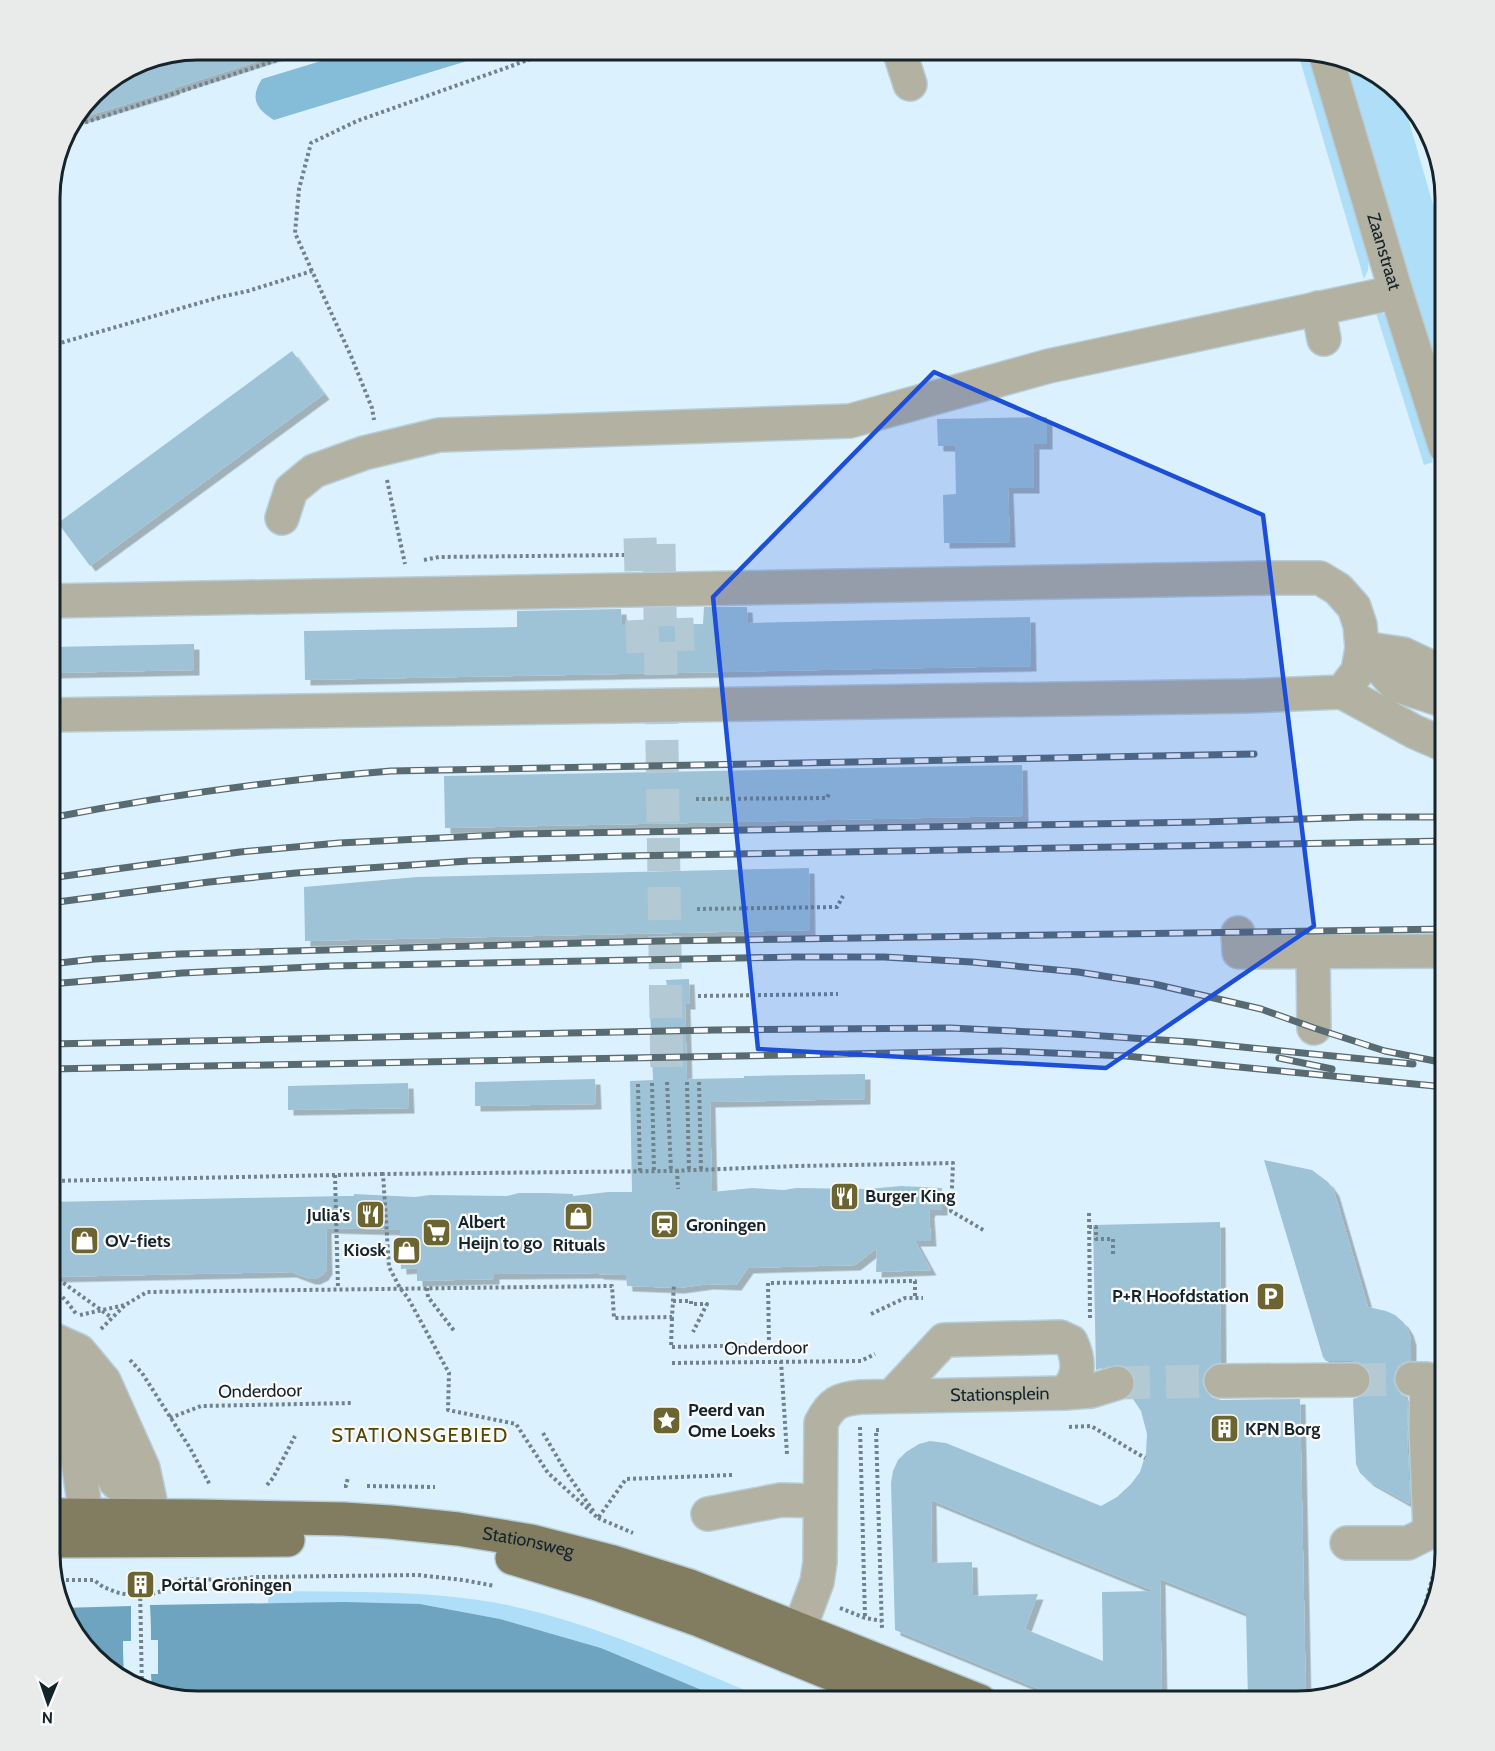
<svg xmlns="http://www.w3.org/2000/svg" width="1495" height="1751" font-family="Cabin,sans-serif">
<style>
.green{fill:#aedef8}
.forest{fill:#85bcd7}
.water{fill:#6ea4bf}
.pier{fill:#dbf2fe}
.building{fill:#9ec3d7;fill-rule:evenodd;filter:url(#shadow)}
.lines{fill:none;stroke-linecap:round;stroke-linejoin:round}
.minor-tunnel{stroke:#b3c9d4;stroke-width:33;stroke-dasharray:33 16;stroke-linecap:butt}
.minor-casing{stroke:#b7cdd8;stroke-width:36}
.major-casing{stroke:#b7cdd8;stroke-width:36}
.path{stroke:#70828c;stroke-width:4;stroke-dasharray:3 3;stroke-linecap:butt}
.minor{stroke:#b3b1a1;stroke-width:33}
.major{stroke:#827d61;stroke-width:33}
.rail-casing{stroke:#586a72;stroke-width:7}
.rail{stroke:#fbfbfb;stroke-width:4.5;stroke-dasharray:14;stroke-linecap:butt}
.path-bridge{stroke:#70828c;stroke-width:4;stroke-dasharray:3 3;stroke-linecap:butt}
.marked{fill:#1d4ed8;fill-opacity:0.2;stroke:#1d4ed8;stroke-width:4.5;stroke-linejoin:round}
.labels{text-anchor:middle;stroke-width:4.5;stroke-linejoin:round;paint-order:stroke}
.street-label{font-size:18px;fill:#15242b;stroke:#fbfbfb}
.poi-label{font-size:18px;font-weight:bold;fill:#15242b;stroke:#fbfbfb;text-anchor:start}
.neighbourhood-label{font-size:20px;letter-spacing:1.5px;fill:#514704;stroke:#fbfbfb}
.rim{fill:none;stroke:#15242b;stroke-width:3}
</style>
<defs>
<filter id="shadow"><feDropShadow dx="5.5" dy="5.5" stdDeviation="0" flood-color="#0004"/></filter>
</defs>
<rect width="100%" height="100%" fill="#dbf2fe"/>
<path class="green" d="M1297 50H1307L1369 259 1368 270 1364 279Z
M1344 61 1371 69 1402 97 1445 246V393Z
M1376 313H1382L1385 315 1433 462 1424 465Z
M269 1591C339 1592 409 1590 479 1600 581 1615 677 1663 772 1701H728L601 1648 500 1619 420 1604 268 1603Z"/>
<path class="forest" d="M357 50H503L274 120C255 109 250 97 262 79Z"/>
<path class="water" d="M344 1602 420 1604 500 1619 601 1648 728 1701H197L132 1686 80 1643 61 1608 131 1606V1641L123 1642 124 1674H158L157 1640 151 1641 150 1605Z"/>
<path class="pier" d="M150 1605 151 1640H158V1674H151L152 1691 132 1686V1674H124L123 1641H131V1606H134V1641L132 1644H126L127 1671H155V1644L150 1643 148 1641 147 1606Z"/>
<path class="building" d="M198 50H281V54L174 88 175 89 153 96 74 120 100 86 141 61Z
M292 351 324 394 90 566 58 523Z
M1047 417V444H1034V488H1008L1010 542 944 543 943 495 956 494 955 446H938L937 419Z
M704 607H747L748 623 1030 617 1031 666 305 680 304 631 517 627V611L621 609 622 625 703 624Z
M194 644V670L50 673V647Z
M1022 765 1023 816 445 828 444 776Z
M809 868 810 930 305 941 304 887 417 877Z
M689 979 690 1004H685L687 1079 744 1078V1076L865 1074V1099L710 1102 712 1192 752 1188 784 1190 796 1188 868 1189 901 1186 942 1188V1210H930L929 1213 931 1241H915L931 1270 876 1272 877 1248 855 1265 748 1268 736 1285 708 1284 679 1288 627 1286 626 1275 598 1274V1273L494 1274V1279L417 1281V1268L401 1269 400 1230 326 1228 327 1269 323 1275 315 1279H310L291 1272 50 1277V1202L345 1196H354V1194L415 1197 430 1195 507 1196 519 1193H547L573 1194V1196L608 1192H632L630 1081 653 1080 649 985 667 986 666 980Z
M595 1079 596 1104 475 1106V1082Z
M408 1083 409 1108 288 1110V1086Z
M1264 1160 1312 1170 1328 1182 1334 1191 1368 1307 1386 1311 1395 1315 1403 1322 1408 1330 1411 1340V1360L1402 1363 1396 1369 1393 1380 1396 1389 1402 1395 1408 1397 1407 1428 1410 1504 1369 1481 1360 1473 1356 1464 1353 1399 1362 1396 1369 1390 1372 1380 1369 1371 1362 1363 1353 1361H1326L1323 1357Z
M1220 1222 1221 1362 1212 1365 1205 1371 1202 1381 1205 1390 1211 1397 1221 1400 1300 1399 1306 1700 1248 1701 1246 1613 1160 1579 1162 1701H1068L895 1630 891 1483 893 1471 898 1460 906 1452 919 1444 930 1441 946 1443 1101 1506 1117 1497 1131 1484 1140 1472 1146 1453 1147 1434 1141 1411 1131 1396 1135 1387V1378L1130 1370 1121 1365H1111L1096 1370 1093 1225ZM931 1500 1045 1547 1154 1591 1102 1592 1103 1661 1025 1629 1038 1594 973 1596 972 1562 932 1563Z"/>
<g class="lines">
<path class="minor-tunnel" d="M659 544 667 1082
M624 555 659 554
M626 637 694 634
M1353 1380 1412 1379
M1117 1383 1221 1381"/>
<defs>
<g id="minor">
<path d="M899 50 910 84"/>
<path id="s1" d="M1326 56 1396 292 1445 446"/>
<path d="M1318 308 1324 339"/>
<path d="M282 518 291 490 314 471 364 453 439 435 850 421 1049 366 1396 292"/>
<path d="M1362 648 1396 685 1439 699 1445 697"/>
<path d="M1362 648 1403 654 1445 674"/>
<path d="M1342 692 1415 732 1445 745"/>
<path d="M50 715 1246 696 1342 692 1358 671 1362 648 1360 625 1354 607 1338 589 1320 578H1267L50 601"/>
<path d="M1238 933 1239 952 1445 951"/>
<path d="M1313 951 1314 1028"/>
<path d="M50 1338 79 1351 104 1381 143 1468 153 1515"/>
<path d="M50 1355 71 1374 115 1481 153 1515"/>
<path d="M1221 1381 1353 1380"/>
<path d="M1064 1393 1091 1391 1117 1383"/>
<path d="M50 1397 54 1400 75 1441 86 1515 108 1534"/>
<path d="M708 1514 781 1500 820 1501"/>
<path d="M1347 1543H1408L1430 1532 1426 1427 1427 1379H1412"/>
<path id="s2" d="M789 1657 817 1582 820 1562 821 1423C831 1403 839 1399 861 1397L1064 1393C1080 1379 1080 1361 1071 1342L1060 1337 944 1340 892 1396"/>
</g>
<g id="major">
<path id="s3" d="M50 1515 196 1516 343 1519 390 1522 458 1529 531 1541 613 1562 690 1586 980 1701"/>
<path d="M50 1541 288 1540"/>
<path d="M512 1558 597 1584 699 1620 898 1701"/>
</g>
</defs>
<use href="#minor" class="minor-casing"/>
<use href="#major" class="major-casing"/>
<path class="path" d="M68 128 308 50
M1427 129 1444 190
M312 271 295 233 299 189 311 143 357 121 556 50
M50 346 220 297 248 291 312 271 351 356 372 408 374 420
M387 480 405 564
M424 560 439 557 624 555
M696 799 827 798 829 794
M697 909 837 907 843 896
M698 996 838 994
M667 1082 671 1171
M687 1082 689 1170
M699 1082 701 1169
M652 1083 654 1171
M638 1084 640 1171
M677 1170 678 1189
M335 1175 338 1289
M50 1181 383 1174
M1089 1213 1090 1318
M1089 1227H1096V1239H1113V1257
M50 1271 55 1277 112 1318
M50 1284 68 1303 77 1315
M427 1288 428 1297 455 1332
M673 1301H691V1304H707L693 1332
M871 1314 905 1298H923
M80 1315 125 1305
M672 1318 671 1347 769 1345 768 1283 915 1281V1298
M101 1329 125 1305 147 1292 612 1286 614 1318 672 1317 674 1284
M130 1360 142 1373 190 1448 210 1485
M781 1361 787 1454
M672 1363 861 1361 875 1354
M170 1418 201 1406 352 1403
M860 1427 865 1617
M1069 1427 1091 1426 1145 1458
M879 1430H876L882 1630
M543 1433 566 1472 594 1512
M732 1475 626 1479 598 1518 548 1473 516 1424 448 1410 449 1373 408 1298 400 1288 389 1267 383 1174 671 1171 797 1166 953 1163 951 1211 985 1231
M267 1485 273 1478 295 1436
M344 1486H346L348 1477
M367 1486 435 1487
M598 1518 633 1533
M130 1573 140 1583 149 1572
M54 1580H94L103 1587 119 1593 135 1596 147 1595 163 1591 182 1579 229 1580 256 1577 418 1575 463 1580 495 1586
M140 1586 142 1689
M840 1608 865 1618 882 1621
M1414 1639 1421 1620
M1010 1698 1018 1701"/>
<use href="#minor" class="minor"/>
<use href="#major" class="major"/>
<defs>
<path id="rail" d="M50 818C163 796 276 780 391 771L1254 754
M50 878 240 852 339 843 519 834 1202 822 1365 817H1445
M50 903 209 882 296 873 468 861 625 856 1445 841
M50 964 95 959 179 954 660 941 1445 929
M50 984 182 973 332 966 795 957H884L972 962 1078 972 1154 984 1261 1009 1314 1028 1385 1051 1445 1063
M50 1044 715 1030 950 1028 1073 1034 1191 1042 1413 1064
M1279 1058 1332 1069
M50 1069 1002 1051 1126 1056 1445 1087"/>
</defs>
<use href="#rail" class="rail-casing"/>
<use href="#rail" class="rail"/>
<path class="path-bridge" d="M1421 1620 1445 1531"/>
</g>
<path class="marked" d="M934 372 1263 515 1314 926 1106 1068 758 1049 713 597Z"/>
<defs>
<symbol id="restaurant-square" viewBox="-11 -11 22 22"><rect x="-9" y="-9" width="18" height="18" rx="4" fill="#6d6531" stroke="#fbfbfb"/><path d="M-5-6h1v4h1v-4h1v4h1v-4h1v5L-1.5 .5V6h-2V.5L-5-1ZM5-6V6H3V1.5H1.5Q1.5-4 5-6Z" fill="#fff"/></symbol>
<symbol id="shop-square" viewBox="-11 -11 22 22"><rect x="-9" y="-9" width="18" height="18" rx="4" fill="#6d6531" stroke="#fbfbfb"/><path d="M-5-2.5h2.3a2.7 3.5 0 0 1 5.4 0H5L5.5 6h-11ZM-1.5-2.5h3a1.5 2.3 0 0 0-3 0Z" fill="#fff"/></symbol>
<symbol id="station-square" viewBox="-11 -11 22 22"><rect x="-9" y="-9" width="18" height="18" rx="4" fill="#6d6531" stroke="#fbfbfb"/><path d="M-3-6H3Q5-6 5-4V2Q5 4 3 4L4.5 6H3L1.5 4h-3L-3 6H-4.5L-3 4Q-5 4-5 2V-4Q-5-6-3-6ZM-3.5-4v3h7v-3ZM-3.5 1v1.5H-2V1ZM2 1v1.5H3.5V1Z" fill="#fff"/></symbol>
<symbol id="supermarket-square" viewBox="-11 -11 22 22"><rect x="-9" y="-9" width="18" height="18" rx="4" fill="#6d6531" stroke="#fbfbfb"/><path d="M-6-5.5h2.5l.6 2H6L4.5 2H-2.5L-4.4-4H-6ZM-1.5 3.2a1.3 1.3 0 1 0 .1 0ZM3 3.2a1.3 1.3 0 1 0 .1 0Z" fill="#fff"/></symbol>
<symbol id="parking-square" viewBox="-11 -11 22 22"><rect x="-9" y="-9" width="18" height="18" rx="4" fill="#6d6531" stroke="#fbfbfb"/><path d="M-3.5-5.5H1a3.5 3.5 0 0 1 0 7H-1V5.5H-3.5ZM-1-3.4V-.6H.8a1.4 1.4 0 0 0 0-2.8Z" fill="#fff"/></symbol>
<symbol id="sight-square" viewBox="-11 -11 22 22"><rect x="-9" y="-9" width="18" height="18" rx="4" fill="#6d6531" stroke="#fbfbfb"/><path d="M0-6L1.8-2.2L6-1.7L2.9 1.2L3.7 5.4L0 3.3L-3.7 5.4L-2.9 1.2L-6-1.7L-1.8-2.2Z" fill="#fff"/></symbol>
<symbol id="building-square" viewBox="-11 -11 22 22"><rect x="-9" y="-9" width="18" height="18" rx="4" fill="#6d6531" stroke="#fbfbfb"/><path d="M-4-6H4V6H1V3H-1V6H-4ZM-2.5-4.3h1.7v1.8h-1.7ZM.8-4.3h1.7v1.8H.8ZM-2.5-1h1.7V.8h-1.7ZM.8-1h1.7V.8H.8Z" fill="#fff"/></symbol>
</defs>
<g fill-rule="evenodd">
<use href="#restaurant-square" x="828" y="1180" width="33" height="33"/>
<use href="#restaurant-square" x="354" y="1198" width="33" height="33"/>
<use href="#shop-square" x="562" y="1200" width="33" height="33"/>
<use href="#station-square" x="648" y="1208" width="33" height="33"/>
<use href="#supermarket-square" x="420" y="1216" width="33" height="33"/>
<use href="#shop-square" x="68" y="1224" width="33" height="33"/>
<use href="#shop-square" x="390" y="1234" width="33" height="33"/>
<use href="#parking-square" x="1254" y="1280" width="33" height="33"/>
<use href="#sight-square" x="650" y="1404" width="33" height="33"/>
<use href="#building-square" x="1208" y="1412" width="33" height="33"/>
<use href="#building-square" x="124" y="1568" width="33" height="33"/>
</g>
<g class="labels">
<g class="street-label">
<text dy="6" stroke="none"><textPath href="#s1" startOffset="204">Zaanstraat</textPath></text>
<text transform="translate(766 1348) rotate(-1)" y="6">Onderdoor</text>
<text transform="translate(260 1391) rotate(-1)" y="6">Onderdoor</text>
<text dy="6" stroke="none"><textPath href="#s2" startOffset="429">Stationsplein</textPath></text>
<text dy="6" stroke="none"><textPath href="#s3" startOffset="480">Stationsweg</textPath></text>
</g>
<g class="poi-label">
<text x="865" y="1202">Burger King</text>
<text x="350" y="1221" text-anchor="end">Julia's</text>
<text x="458" y="1228">Albert<tspan x="458" dy="21">Heijn to go</tspan></text>
<text x="686" y="1231">Groningen</text>
<text x="105" y="1247">OV-fiets</text>
<text x="579" y="1251" text-anchor="middle">Rituals</text>
<text x="386" y="1256" text-anchor="end">Kiosk</text>
<text x="1249" y="1302" text-anchor="end">P+R Hoofdstation</text>
<text x="688" y="1416">Peerd van<tspan x="688" dy="21">Ome Loeks</tspan></text>
<text x="1245" y="1435">KPN Borg</text>
<text x="161" y="1591">Portal Groningen</text>
</g>
<g class="neighbourhood-label">
<text x="420" y="1442">STATIONSGEBIED</text>
</g>
</g>
<path d="M0 0H1495V1751H0ZM198 60H1297A138 138 0 0 1 1435 198V1553A138 138 0 0 1 1297 1691H198A138 138 0 0 1 60 1553V198A138 138 0 0 1 198 60Z" fill="#e9eaea" fill-rule="evenodd"/>
<path class="rim" d="M198 60H1297A138 138 0 0 1 1435 198V1553A138 138 0 0 1 1297 1691H198A138 138 0 0 1 60 1553V198A138 138 0 0 1 198 60Z"/>
<g transform="translate(48 1703) rotate(182)" stroke="#fbfbfb" stroke-width="4.5" paint-order="stroke">
<path d="M0-4.5L10 22L0 15L-10 22Z" fill="#15242b"/>
<text y="-9" font-size="16" font-weight="bold" text-anchor="middle" fill="#15242b">N</text>
</g>
</svg>
